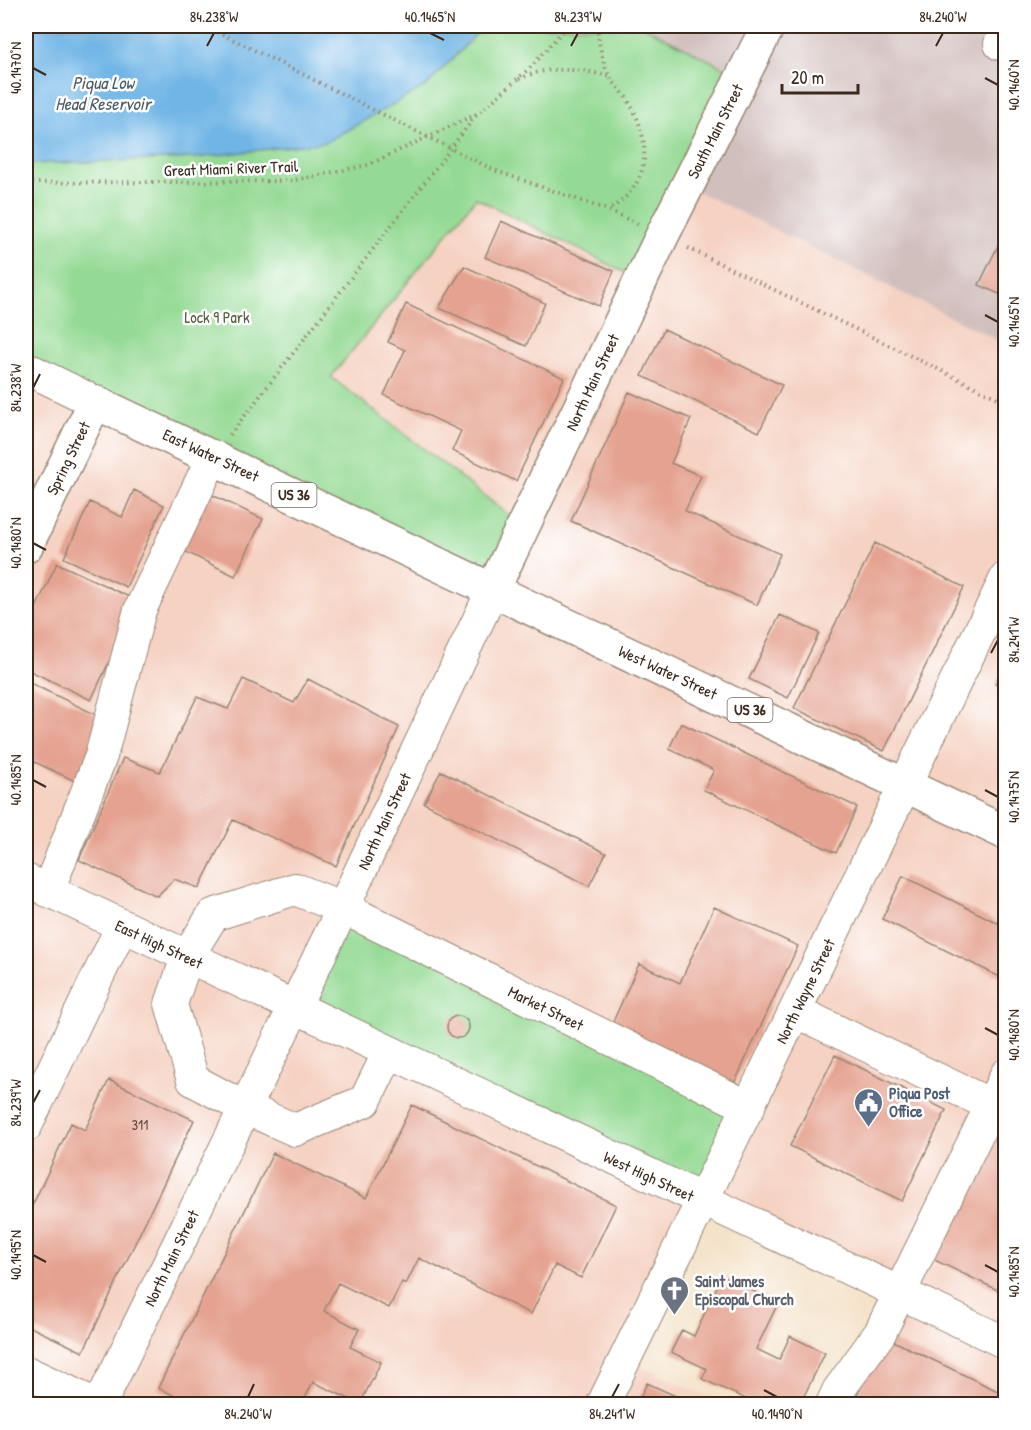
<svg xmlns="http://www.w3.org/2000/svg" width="1031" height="1430" font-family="'Patrick Hand',sans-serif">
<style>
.built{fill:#f5d2c2}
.industrial{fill:#d1bfbd}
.green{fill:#95da94;stroke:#688259;stroke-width:1.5}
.water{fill:#70b5e6;stroke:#567082;stroke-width:1.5}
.building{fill:#e5a290}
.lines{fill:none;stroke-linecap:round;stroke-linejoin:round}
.minor-casing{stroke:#988674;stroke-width:34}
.major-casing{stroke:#988674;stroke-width:36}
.path{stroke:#988674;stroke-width:4;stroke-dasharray:1.5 4.5;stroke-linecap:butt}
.minor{stroke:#fff;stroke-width:32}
.major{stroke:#fff;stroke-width:33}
.path-bridge{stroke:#988674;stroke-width:4;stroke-dasharray:1.5 4.5;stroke-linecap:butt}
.ticks{fill:none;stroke:#3b2a1e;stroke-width:2}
.labels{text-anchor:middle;stroke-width:5;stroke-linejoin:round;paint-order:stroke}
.number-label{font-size:14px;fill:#66483a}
.shield{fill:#fff;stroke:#766a62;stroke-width:1.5}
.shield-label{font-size:15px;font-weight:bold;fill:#3b2a1e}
.street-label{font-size:16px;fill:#3b2a1e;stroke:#fff}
.park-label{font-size:16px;fill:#565f41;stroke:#fff}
.service-label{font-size:16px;font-weight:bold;fill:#4e5e75;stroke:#fff;text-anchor:start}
.worship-label{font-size:16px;font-weight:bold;fill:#5b616d;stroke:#fff;text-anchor:start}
.water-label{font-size:18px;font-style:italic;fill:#4e5b64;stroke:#fff}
.neatline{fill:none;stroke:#3b2a1e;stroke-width:2}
.ticks-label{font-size:15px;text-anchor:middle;fill:#3b2a1e}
</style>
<rect width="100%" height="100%" fill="#fff"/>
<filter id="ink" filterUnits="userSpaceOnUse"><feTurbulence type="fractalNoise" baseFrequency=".0167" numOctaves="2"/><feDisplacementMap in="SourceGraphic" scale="12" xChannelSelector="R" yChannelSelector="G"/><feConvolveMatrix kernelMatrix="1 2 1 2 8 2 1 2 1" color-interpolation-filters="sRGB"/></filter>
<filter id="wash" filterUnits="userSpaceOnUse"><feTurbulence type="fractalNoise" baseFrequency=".008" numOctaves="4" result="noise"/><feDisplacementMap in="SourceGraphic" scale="24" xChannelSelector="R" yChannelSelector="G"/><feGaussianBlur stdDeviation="1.35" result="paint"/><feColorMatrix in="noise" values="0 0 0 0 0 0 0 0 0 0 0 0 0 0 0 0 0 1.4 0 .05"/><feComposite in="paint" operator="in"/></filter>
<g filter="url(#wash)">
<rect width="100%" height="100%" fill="#f4e3ca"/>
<path class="built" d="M687 186 1005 344V1404H832L900 1292 702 1201 625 1359 724 1404H26V368L523 526 331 377 476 198 640 280Z"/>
<path class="industrial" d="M643 26H992L1005 32V344L687 186 742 78Z"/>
<path class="green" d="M484 26H643L742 77 640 280 476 198 331 377 523 526 493 589 26 368V164L194 158 426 86Z
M343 908 749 1107 702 1201 293 1008Z"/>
<path class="water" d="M26 26H484L426 86 326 142 194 158 26 164Z"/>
<g id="blocks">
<path class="building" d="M501 221 614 271 599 306 485 257Z
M1006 229V297L979 285Z
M464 266 545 303 526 346 439 308Z
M406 304 564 378 516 481 452 451 461 431 384 395 405 350 388 342Z
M664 329 782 385 759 432 642 376Z
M629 392 691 419 671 463 701 476 685 511 780 554 757 605 571 521Z
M134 490 164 505 126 587 64 558 90 502 122 517Z
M208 493 263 519 235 576 180 549Z
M875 543 964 587 884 751 794 708Z
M57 563 138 601 91 700 26 669V629Z
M780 615 819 633 788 698 749 679Z
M1006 662V689L995 684Z
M243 679 294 703 308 679 399 727 336 866 233 820 199 888 174 879 157 896 79 860 123 758 160 772 197 697 228 709Z
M26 681 107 720 77 782 26 758Z
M681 723 857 807 836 853 704 790 714 770 669 749Z
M441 771 606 853 589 886 424 803Z
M903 876 1006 927V980L882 919Z
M714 907 798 946 734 1084 611 1026 639 964 680 983Z
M447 1027a11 11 0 1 1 22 0a11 11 0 1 1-22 0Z
M835 1055 946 1110 902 1201 790 1146Z
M109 1080 194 1120 83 1352 26 1325V1219L71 1123 85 1130Z
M1006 1099V1294L926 1256Z
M412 1105 616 1205 581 1278 555 1265 531 1314 419 1258 406 1284 402 1282 389 1308 338 1283 324 1311 359 1329 350 1347 381 1362 360 1404 313 1382 302 1404H192L158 1388 273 1153 366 1198Z
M722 1276 778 1303 756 1349 779 1360 790 1336 825 1353 800 1404H757L702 1379 707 1369 671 1352 682 1330 694 1336Z
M885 1337 1006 1395V1404H853Z
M647 1383 693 1404H637Z"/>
</g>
</g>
<g filter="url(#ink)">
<use href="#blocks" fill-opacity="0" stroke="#988674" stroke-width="1.5"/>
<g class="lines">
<defs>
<path id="minor" d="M1000 44 1006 32
M26 368 95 402
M26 880 1006 1343
M48 891 101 756 140 610 213 456
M795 1011 991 1105
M389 1052 365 1101 295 1130 245 1108 193 1080 171 1004 187 957 213 915 295 889 343 908 749 1107
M26 1126 122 926
M26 1372 94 1404
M100 1404 343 908 493 589
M603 1404 1006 578
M832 1404 838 1391 880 1333 1006 1075"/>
<path id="major" d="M26 546 95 402 1006 833
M493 589 662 236 768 26"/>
</defs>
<use href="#minor" class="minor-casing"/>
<use href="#major" class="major-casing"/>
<path class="path" d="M597 26C599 42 601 60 609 75 613 83 621 90 626 97 652 138 654 184 608 210
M519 79C549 65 578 69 609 76
M496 171 608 210 638 224
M26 183 290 181 368 165 479 113 533 65 567 26
M688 248 1006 402
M230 435 478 113"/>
<use href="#minor" class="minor"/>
<use href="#major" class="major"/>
<path class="path-bridge" d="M206 26 496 171"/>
</g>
</g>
<path class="ticks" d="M430 33 444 40M207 46 214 33M571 46 578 33M936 46 943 33M33 68 46 75M985 78 998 85M985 315 998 322M33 388 40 374M33 543 46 550M991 653 998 640M33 780 46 787M985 790 998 797M985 1028 998 1035M33 1103 40 1090M33 1255 46 1262M985 1265 998 1272M764 1390 777 1397M248 1397 254 1384M612 1397 619 1384"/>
<defs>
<symbol id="civic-pin" viewBox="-11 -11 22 30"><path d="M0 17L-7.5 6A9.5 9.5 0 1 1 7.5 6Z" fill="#5c6f8a" stroke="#fff"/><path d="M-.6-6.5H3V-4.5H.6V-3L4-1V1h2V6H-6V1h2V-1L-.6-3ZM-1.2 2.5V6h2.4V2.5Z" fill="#fff"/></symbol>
<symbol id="church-pin" viewBox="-11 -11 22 30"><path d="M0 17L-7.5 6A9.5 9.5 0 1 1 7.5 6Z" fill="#6b7280" stroke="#fff"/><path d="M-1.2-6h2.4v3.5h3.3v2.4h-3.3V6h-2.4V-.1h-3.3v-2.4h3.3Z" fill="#fff"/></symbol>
</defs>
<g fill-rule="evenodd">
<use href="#civic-pin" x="852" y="1086" width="33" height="45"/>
<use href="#church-pin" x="658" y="1274" width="33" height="45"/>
</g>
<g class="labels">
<g class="number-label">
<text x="140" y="1130">311</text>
</g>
<g class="shield">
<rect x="271.5" y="483" width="45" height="24" rx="4.5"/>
<rect x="727.5" y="698" width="45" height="24" rx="4.5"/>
</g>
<g class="shield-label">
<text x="294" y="500">US 36</text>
<text x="750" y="715">US 36</text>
</g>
<g class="street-label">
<text transform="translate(715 131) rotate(-63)" y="6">South Main Street</text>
<text transform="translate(231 168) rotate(-2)" y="6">Great Miami River Trail</text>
<text transform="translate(592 382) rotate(-65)" y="6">North Main Street</text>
<text transform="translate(211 455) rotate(25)" y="6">East Water Street</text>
<text transform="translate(68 458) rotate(-64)" y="6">Spring Street</text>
<text transform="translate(668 672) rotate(25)" y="6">West Water Street</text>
<text transform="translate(384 821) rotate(-65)" y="6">North Main Street</text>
<text transform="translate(159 944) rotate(25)" y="6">East High Street</text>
<text transform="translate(805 991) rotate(-64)" y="6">North Wayne Street</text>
<text transform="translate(546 1008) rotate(26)" y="6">Market Street</text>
<text transform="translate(649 1176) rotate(25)" y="6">West High Street</text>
<text transform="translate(171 1258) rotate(-64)" y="6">North Main Street</text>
</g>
<g class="park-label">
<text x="217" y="323">Lock 9 Park</text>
</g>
<g class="service-label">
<text x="889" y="1099">Piqua Post<tspan x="889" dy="18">Office</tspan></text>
</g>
<g class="worship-label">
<text x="695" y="1287">Saint James<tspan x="695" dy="18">Episcopal Church</tspan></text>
</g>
<g class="water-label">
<text x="103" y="89">Piqua Low<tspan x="103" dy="21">Head Reservoir</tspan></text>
</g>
</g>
<rect width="1031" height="1430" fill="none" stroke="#fff" stroke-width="66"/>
<path d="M782 84v9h76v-9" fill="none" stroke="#3b2a1e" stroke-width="3"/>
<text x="791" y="84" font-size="18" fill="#3b2a1e" stroke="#ffffff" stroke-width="4.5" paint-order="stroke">20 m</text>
<rect x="33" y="33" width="965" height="1364" class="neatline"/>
<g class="ticks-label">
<text x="214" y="22">84.238°W</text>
<text x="430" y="22">40.1465°N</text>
<text x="578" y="22">84.239°W</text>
<text x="943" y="22">84.240°W</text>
<text transform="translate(16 68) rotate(-90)" y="5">40.1470°N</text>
<text transform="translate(1014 85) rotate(-90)" y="5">40.1460°N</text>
<text transform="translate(1014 322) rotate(-90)" y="5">40.1465°N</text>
<text transform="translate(16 388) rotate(-90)" y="5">84.238°W</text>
<text transform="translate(16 543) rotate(-90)" y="5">40.1480°N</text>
<text transform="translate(1014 640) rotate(-90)" y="5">84.241°W</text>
<text transform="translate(16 780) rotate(-90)" y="5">40.1485°N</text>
<text transform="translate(1014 797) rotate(-90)" y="5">40.1475°N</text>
<text transform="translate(1014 1035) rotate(-90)" y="5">40.1480°N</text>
<text transform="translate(16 1103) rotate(-90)" y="5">84.239°W</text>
<text transform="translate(16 1255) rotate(-90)" y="5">40.1495°N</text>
<text transform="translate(1014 1272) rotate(-90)" y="5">40.1485°N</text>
<text x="248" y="1419">84.240°W</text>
<text x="612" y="1419">84.241°W</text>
<text x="777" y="1419">40.1490°N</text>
</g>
</svg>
